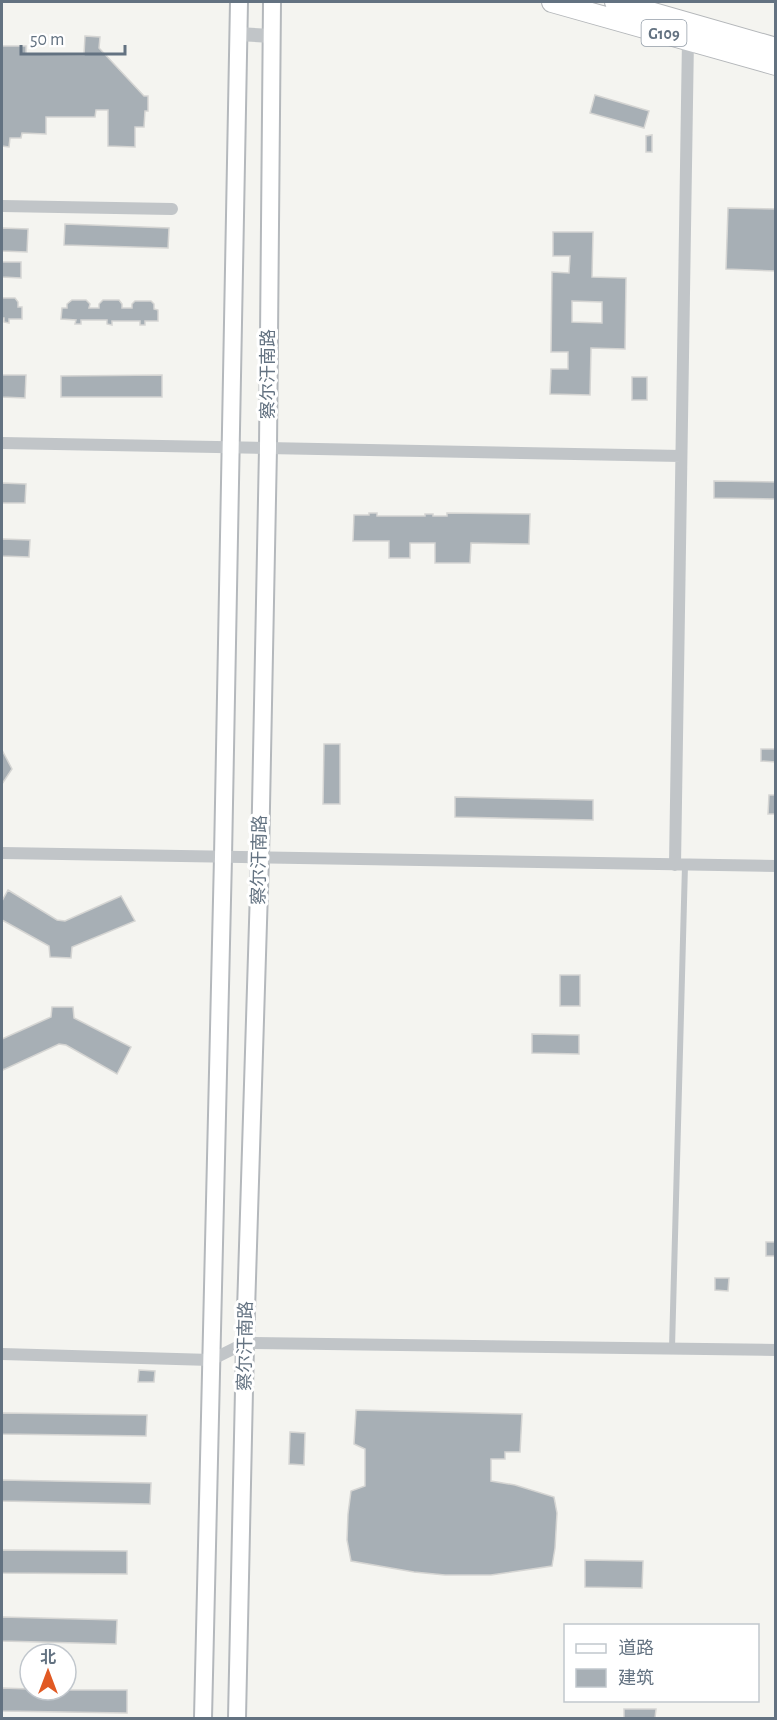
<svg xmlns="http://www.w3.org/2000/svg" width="777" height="1720" font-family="'Alegreya Sans','Noto Sans SC',sans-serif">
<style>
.building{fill:#a7afb5;stroke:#d5d5d3;stroke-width:1.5;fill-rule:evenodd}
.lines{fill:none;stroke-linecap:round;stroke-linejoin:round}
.secondary-casing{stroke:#b4b8bc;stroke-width:20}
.trunk-casing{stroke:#b4b7ba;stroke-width:22}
.service{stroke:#c1c5c8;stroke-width:6}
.minor{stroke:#c1c5c8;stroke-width:12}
.tertiary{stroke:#c1c5c8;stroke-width:14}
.secondary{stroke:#fff;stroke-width:16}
.trunk{stroke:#fff;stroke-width:20}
.labels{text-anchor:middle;stroke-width:6;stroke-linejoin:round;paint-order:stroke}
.shield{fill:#fff;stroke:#929ca7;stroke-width:1.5}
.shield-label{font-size:16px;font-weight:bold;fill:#637281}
.street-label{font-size:18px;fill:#637281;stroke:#fff}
</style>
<rect width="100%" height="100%" fill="#f4f4f0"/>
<path class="building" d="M85 36 100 37 99 48 144 96H148V111H145L144 127H135V147L108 146V110H96L95 117H46V134L22 133 21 138H10L9 147 2 146V46H26V54L84 55Z
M595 95 649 111 644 128 590 113Z
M652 135V152H646V136Z
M728 208 776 209V271L726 269Z
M65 224 169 228 168 248 64 245Z
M2 228 28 229 27 252 2 251Z
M553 232H593L592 277 626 278 625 349 591 348 590 395 550 394 551 369H568V352H551L552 272 569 273 570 256H553ZM572 301 602 302V323L572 322Z
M2 262H21V278L2 277Z
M2 298H15L18 302V307H22V319H9V323L4 322V318H2Z
M72 300H86L90 304 89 308H99V304L103 300H119L122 304V308H132V304L135 301H151L154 304V309L158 310V321H145V325H140V321H112V325L107 324V320H81V324H75L76 320 61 319 62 308H67V304Z
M2 375H26L25 398 2 397Z
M162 375V397H61V376Z
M632 377H647V400H632Z
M714 481 776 482V499L714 498Z
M2 483 26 484 25 503H2Z
M369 513H377V516H425V514H433V516H447V513L530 514 529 544 471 543 470 563H435V543H410V558H389V541H353L354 515H369Z
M2 539 30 540 29 557 2 556Z
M324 744H340V804H323Z
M761 749H776V762L761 761Z
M2 750 12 769 2 784Z
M769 795H776V814H768Z
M455 797 593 800V820L455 817Z
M8 890 57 920 65 921 121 896 135 921 72 947 71 958 50 957 49 946 2 920V901Z
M560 975H580V1006H560Z
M52 1007H73L74 1018 131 1047 117 1074 66 1045 59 1044 3 1070 2 1067V1039L51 1017Z
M532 1034 579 1035V1054L532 1053Z
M766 1242H776V1256H766Z
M715 1278H729L728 1291 715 1290Z
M139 1370 155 1371 154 1382H138Z
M356 1410 522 1414 520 1452H505V1459H491V1481L515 1485 554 1497 557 1513 555 1548 552 1566 491 1575H445L414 1572 351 1561 347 1540 348 1514 351 1491 365 1486V1449L354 1444Z
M2 1413 147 1415 146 1436 2 1434Z
M290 1432 305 1433 304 1465 289 1464Z
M2 1480 151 1483 150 1504 2 1501Z
M2 1550 127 1551V1574L2 1573Z
M585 1560 643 1561 642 1588 585 1587Z
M2 1617 117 1620 116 1644 2 1641Z
M2 1688 30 1689V1690H127V1713L2 1711Z
M624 1709H656L655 1718H624Z"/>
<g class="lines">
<defs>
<path id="secondary" d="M203 1718 223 857 239 2
M237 1718 245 1343 260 858 268 448 272 2"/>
<path id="trunk" d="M552 2 776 65
M615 2 776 48"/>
</defs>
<use href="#secondary" class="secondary-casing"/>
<use href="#trunk" class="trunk-casing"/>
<path class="service" d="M672 1348 685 865"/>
<path class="minor" d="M2 206 172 209
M2 443 681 456
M2 853 776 866
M675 865 688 39
M2 1354 211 1360 245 1343 776 1350"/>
<path class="tertiary" d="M238 34 271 36"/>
<use href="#secondary" class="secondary"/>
<use href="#trunk" class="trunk"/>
</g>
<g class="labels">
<rect class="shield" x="641.5" y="20" width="45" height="26" rx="4.5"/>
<g class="shield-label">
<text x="664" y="39">G109</text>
</g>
<g class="street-label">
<text transform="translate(268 374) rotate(-90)" y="6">察尔汗南路</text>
<text transform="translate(259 860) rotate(-89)" y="6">察尔汗南路</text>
<text transform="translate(245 1346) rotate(-89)" y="6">察尔汗南路</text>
</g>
</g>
<rect width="777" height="1720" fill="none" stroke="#637281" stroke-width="6"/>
<rect x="564" y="1624" width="195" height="78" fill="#ffffff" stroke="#c1c7cd" stroke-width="1.5"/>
<rect x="576" y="1644" width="30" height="9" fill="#ffffff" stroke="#c1c7cd" stroke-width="1.5"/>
<text x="618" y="1654" font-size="18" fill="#637281">道路</text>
<rect x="576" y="1669" width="30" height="18" fill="#a7afb5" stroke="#c1c7cd" stroke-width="1.5"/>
<text x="618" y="1684" font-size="18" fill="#637281">建筑</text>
<g transform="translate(48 1672)"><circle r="28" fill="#ffffff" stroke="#c1c7cd" stroke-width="1.5"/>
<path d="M0-4.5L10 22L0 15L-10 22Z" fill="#e15923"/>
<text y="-9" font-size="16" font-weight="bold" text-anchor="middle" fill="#637281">北</text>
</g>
<path d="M21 45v9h104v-9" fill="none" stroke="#637281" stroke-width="3"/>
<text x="30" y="45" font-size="18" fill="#637281" stroke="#ffffff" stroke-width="4.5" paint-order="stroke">50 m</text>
</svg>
